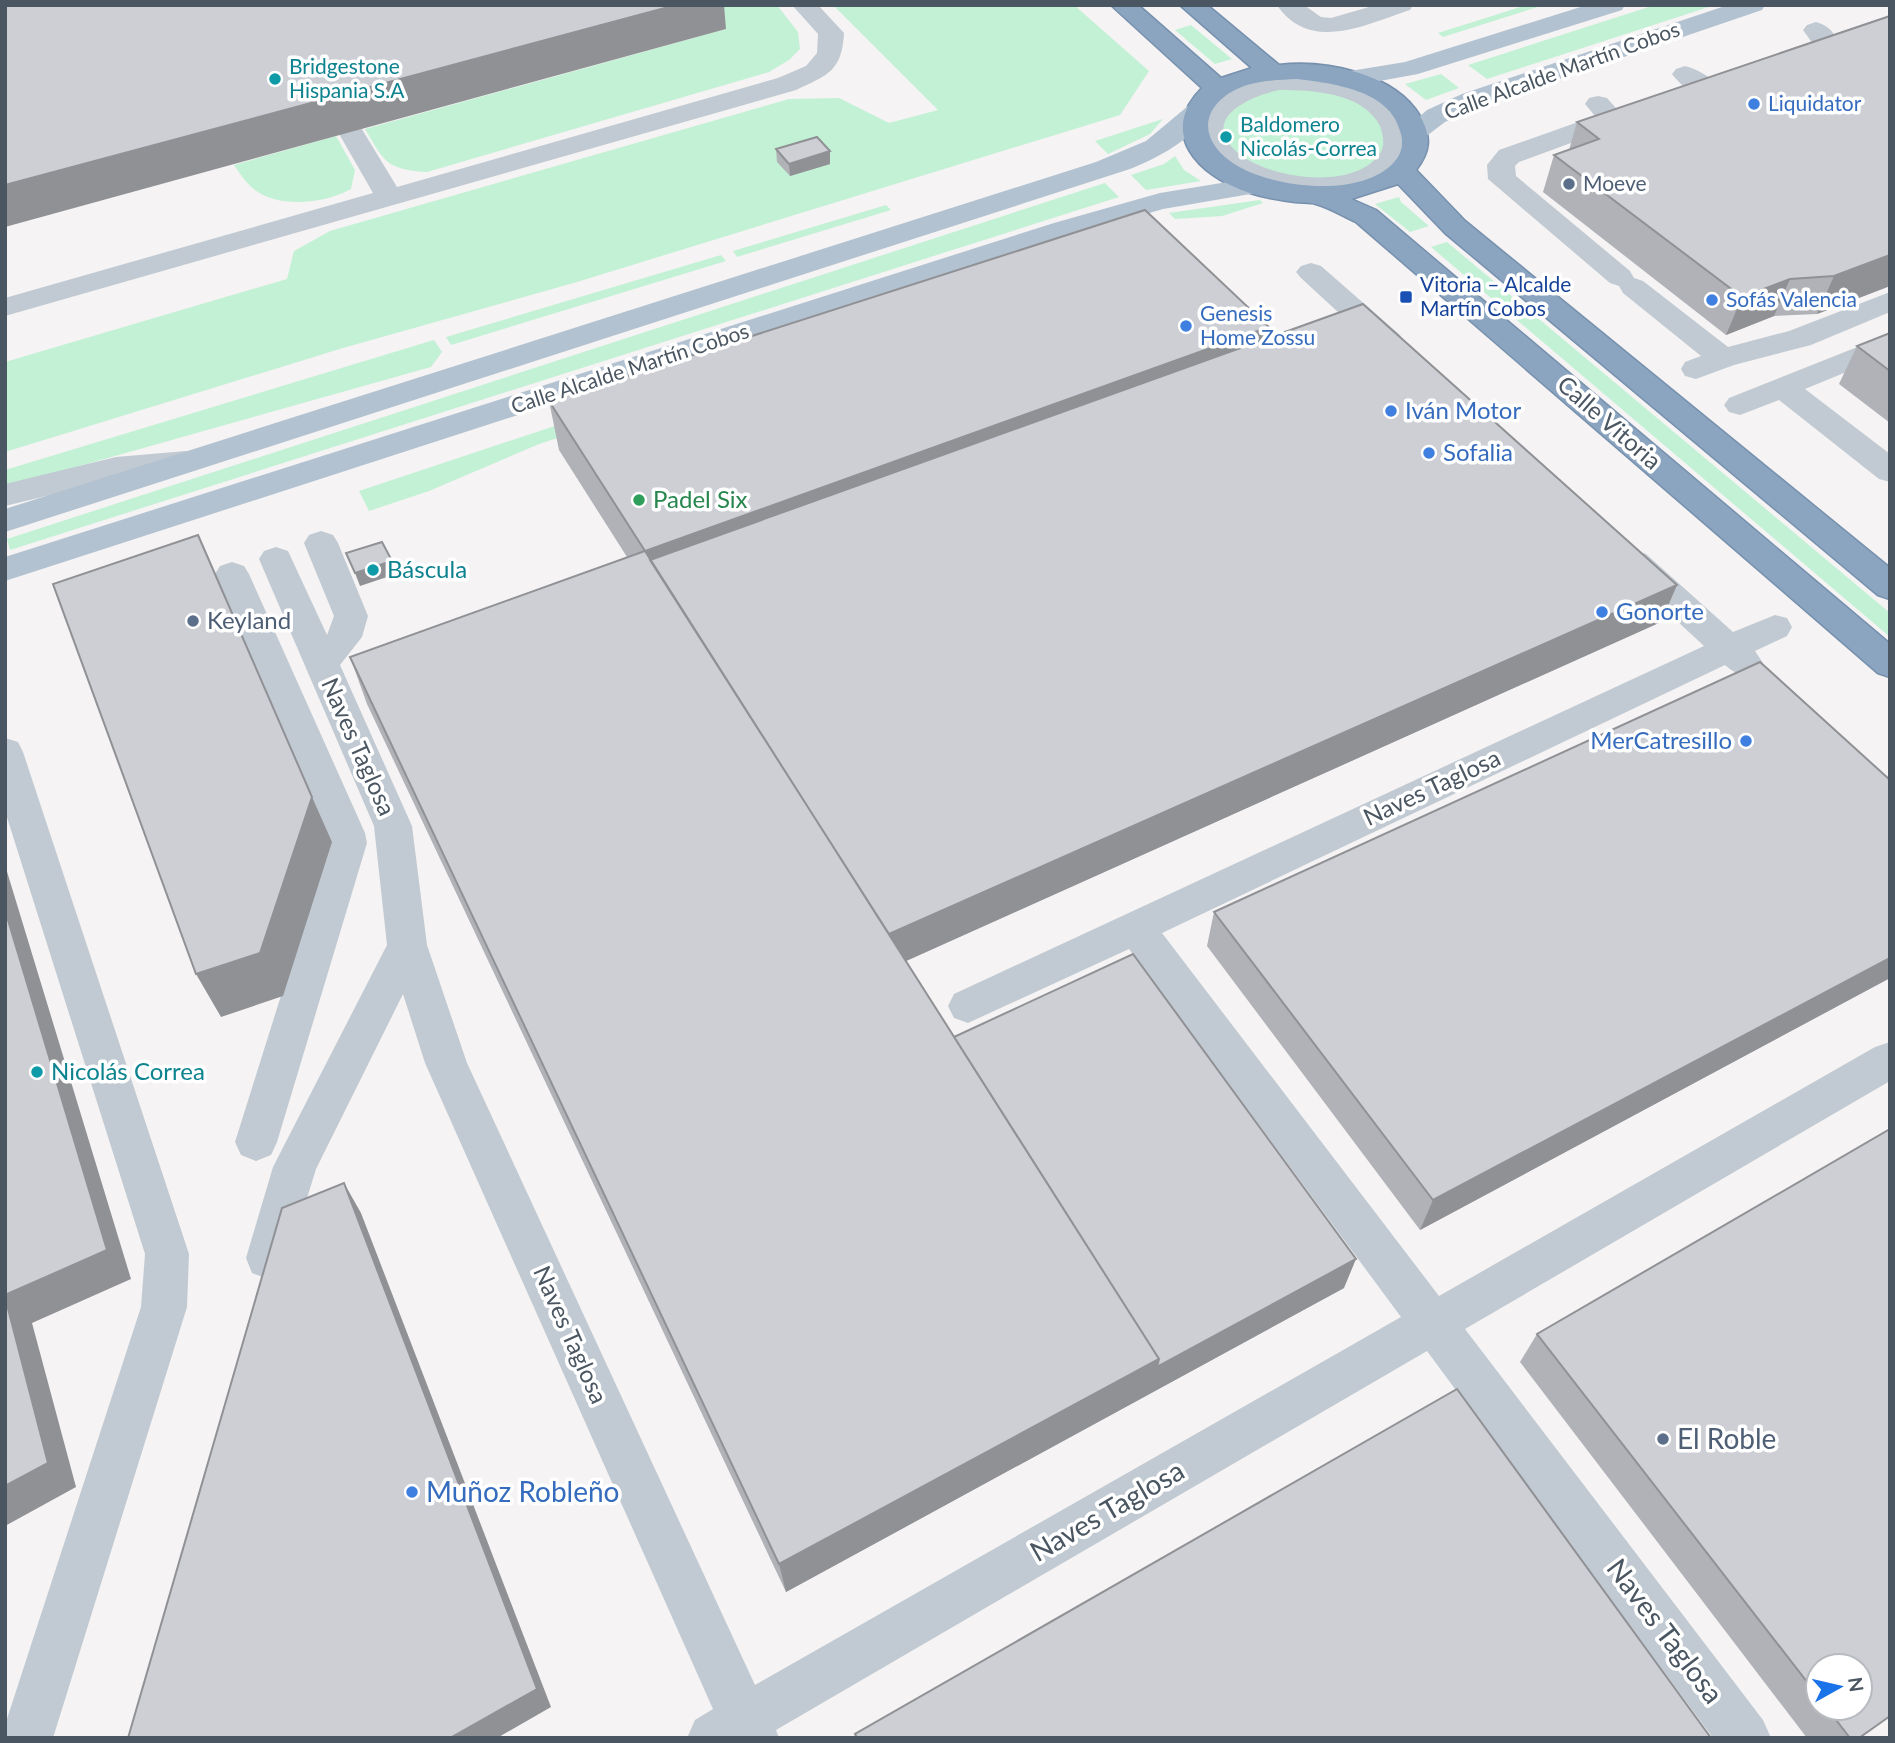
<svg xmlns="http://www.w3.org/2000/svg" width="1895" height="1743" font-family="Lato,sans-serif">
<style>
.green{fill:#c3f1d5}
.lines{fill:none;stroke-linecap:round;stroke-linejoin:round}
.highway-casing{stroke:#7690ad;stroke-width:3}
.minor{fill:#c1cad2;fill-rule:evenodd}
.major{fill:#b3c2d1;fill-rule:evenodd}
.highway{fill:#8ba5c1;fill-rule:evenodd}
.wall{fill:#b0b2b7;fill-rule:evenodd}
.shaded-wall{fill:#909195}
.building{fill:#cdcfd5;stroke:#909195;stroke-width:2}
.culture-dot{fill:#0f9aa8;stroke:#fff;stroke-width:2.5}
.shop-dot{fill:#3f7fe0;stroke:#fff;stroke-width:2.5}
.service-dot{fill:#5c6f8a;stroke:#fff;stroke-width:2.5}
.transit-dot{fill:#1a4fb4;stroke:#fff;stroke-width:2.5}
.leisure-dot{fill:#2e9e5b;stroke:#fff;stroke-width:2.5}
.labels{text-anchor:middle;stroke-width:7;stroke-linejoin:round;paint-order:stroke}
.far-culture-label{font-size:21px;fill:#0d838f;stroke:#fff;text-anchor:start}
.far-street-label{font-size:21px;fill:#4a5661;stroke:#fff}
.far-shop-label{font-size:21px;fill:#366cbe;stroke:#fff;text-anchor:start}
.far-service-label{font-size:21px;fill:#4e5e75;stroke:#fff;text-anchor:start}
.far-transit-label{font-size:21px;fill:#164399;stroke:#fff;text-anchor:start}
.shop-label{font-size:24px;fill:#366cbe;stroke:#fff;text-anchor:start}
.street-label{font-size:24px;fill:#4a5661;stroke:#fff}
.leisure-label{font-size:24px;fill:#27864d;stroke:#fff;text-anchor:start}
.culture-label{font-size:24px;fill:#0d838f;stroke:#fff;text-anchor:start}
.service-label{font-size:24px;fill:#4e5e75;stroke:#fff;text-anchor:start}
.near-service-label{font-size:28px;fill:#4e5e75;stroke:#fff;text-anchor:start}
.near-shop-label{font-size:28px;fill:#366cbe;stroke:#fff;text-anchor:start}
.near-street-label{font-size:28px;fill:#4a5661;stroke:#fff}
</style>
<rect width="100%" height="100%" fill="#f5f3f3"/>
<path class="green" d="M705 5H777L798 32 800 49 789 60 769 72 427 172C385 169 385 162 365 129L726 29Z
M833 5H1074L1149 71 1120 115 577 282 343 348 5 452V362L287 279 294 251 330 231 789 99 839 98 889 123 938 110Z
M1527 5H1544L1443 37 1438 33Z
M1655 5H1715L1487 79 1468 65Z
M1191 25 1232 59 1215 64 1175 30Z
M1441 74 1459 88 1426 100 1405 84Z
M1274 87 1345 94 1382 119 1389 147 1365 170 1337 179 1286 178 1231 152 1220 121 1224 112Z
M1163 119 1150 134 1108 154 1095 141Z
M336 136 355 170 351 189C326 203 280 209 255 190 246 183 240 174 234 165Z
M1175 156 1184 170 1201 181 1146 190 1131 175 1164 164Z
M1105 183 1119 197 10 550 7 539Z
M1399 197 1401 202 1429 226 1410 232 1375 204Z
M1260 200 1263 203 1222 216 1175 219 1169 213Z
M886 205 891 210 737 257 733 251Z
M1447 242 1890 613V637L1431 247Z
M721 255 726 261 451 345 446 337Z
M434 340 442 352 431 367 5 487V470Z
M609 408 616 419 539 444 429 491 369 511 359 491Z"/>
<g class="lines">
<defs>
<path id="highway" d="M1111 5H1138L1221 78 1252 68 1180 5H1207L1279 65C1326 60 1394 73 1420 116 1432 137 1430 152 1416 170L1465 221 1890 568V599L1878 595 1445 233 1398 184 1351 199 1376 210 1890 644V677L1878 673 1356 222C1343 216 1330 208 1316 204 1310 202 1302 203 1295 202 1278 200 1262 197 1247 192 1199 176 1157 133 1202 88ZM1297 79C1331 83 1390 90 1400 131 1403 139 1403 149 1398 157 1369 201 1267 189 1230 161 1194 134 1205 101 1244 86 1261 80 1280 80 1297 79Z"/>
</defs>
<use href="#highway" class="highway-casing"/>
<path class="minor" d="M792 5H818L844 33C842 71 828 75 796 90L5 316V298L373 193 338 132 342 126 351 124 360 126 397 187 778 78 806 66 817 53 818 34Z
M1277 5H1304L1321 17 1331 18 1376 5H1413L1410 10C1367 24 1310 54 1277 5Z
M1816 22C1828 25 1837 34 1839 47 1828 63 1795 75 1777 70L1773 65 1777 60 1813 44 1803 30 1807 25Z
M1685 66C1698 69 1714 79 1722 90L1718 96C1702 100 1682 88 1672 74L1676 69Z
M1279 74C1310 74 1345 77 1373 92 1429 120 1415 174 1358 188 1318 197 1276 194 1238 176 1223 169 1206 156 1200 140 1183 98 1250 81 1279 74ZM1279 90C1311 90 1363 92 1380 126 1383 134 1385 144 1381 152 1356 192 1269 179 1238 153 1199 119 1248 97 1279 90Z
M1598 96 1607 98 1623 116 1617 126 1519 162 1515 166 1516 176 1630 271 1634 278 1643 281 1728 347 1789 331 1890 292V312L1811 345 1734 365 1696 379 1685 376 1681 369 1685 362 1701 356 1623 293 1619 286 1610 283 1488 179 1487 165 1499 150 1595 116 1585 104 1589 98Z
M1311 263 1321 266 1400 335 1404 342 1400 349 1389 351 1378 349 1301 278 1296 272 1301 266Z
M1890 334V354L1805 389 1890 454V482L1879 479 1779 400 1740 415 1729 412 1724 405 1729 398Z
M186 451 197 454 202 462 197 470 116 479 5 506V484L116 457Z
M321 531 333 535 338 543 368 616 362 637 340 665 412 826 427 945 467 1063 755 1685 1401 1317 1129 949 968 1023 954 1018 948 1006 954 994 1704 646 1622 570 1617 562 1622 554 1634 550 1646 554 1733 632 1775 615 1787 618 1792 627 1787 636 1755 651 1763 663 1757 672C1744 676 1736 675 1725 665L1162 933 1439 1296 1875 1047 1890 1042V1081L1465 1329 1763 1720 1771 1738H1713L1427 1351 776 1730 779 1738H687L695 1720 713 1709 425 1063 403 994 316 1169 284 1273 268 1279 252 1273 246 1258 273 1167 387 945 374 826 259 559 264 551 276 547 288 551 327 635 334 616 304 543 309 535Z
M232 562 244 566 249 574 365 833 367 843 277 1142 271 1155 256 1161 241 1155 235 1142 329 843 327 833 215 574 220 566Z
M5 738 18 742 23 752 189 1254 187 1307 53 1738H5V1725L141 1307 145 1254 5 811Z"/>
<path class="major" d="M1587 5H1625L1622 10 1418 74 1347 87 1338 85 1334 79 1338 73 1405 62Z
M1728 5H1765L1762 10 1480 106 1445 122 1424 138 1415 140 1406 138 1402 132 1427 110 1462 94Z
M1197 104 1206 106 1210 112C1191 140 1160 157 1130 169L5 532V509L1096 162 1146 141 1188 106Z
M1258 177 1268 179 1272 185 1268 191 1163 209 1074 235 5 581V557L1054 223 1160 193Z"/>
<use href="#highway" class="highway"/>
</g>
<path class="wall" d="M1577 122 1890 286 1817 314 1774 316 1726 335 1543 192 1554 155 1569 150Z
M776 149 830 164 790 176 777 162Z
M1890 333V423L1839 384 1857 346Z
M1267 338 1677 585 1661 622 906 961 954 1037 1344 1288 786 1592 367 704 350 657 627 557 559 450 549 401Z
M1890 780V978L1420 1230 1207 946 1214 912Z
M1890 1129V1716L1859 1738H1807L1520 1362 1537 1334ZM1818 1666H1860V1708H1818Z"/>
<path class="shaded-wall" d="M676 5H724L726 29 5 227V185Z
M830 151V164L790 176 789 164Z
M1890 255V286L1817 314 1834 276Z
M1790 279 1774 316 1726 335 1742 297Z
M1269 327 1261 376 667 593 645 551Z
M392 561 396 574 360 586 355 573Z
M1677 585 1661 622 886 970 884 936Z
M312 797 332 842 283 996 221 1017 196 974Z
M5 865 131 1279 32 1323 76 1487 5 1526Z
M1890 958V978L1420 1230 1433 1200Z
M344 1183 361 1213 551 1707 497 1738H450Z
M1356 1259 1344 1288 786 1592 779 1564 1159 1359Z"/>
<path class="building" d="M5 5H676L5 185Z
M1890 16V255L1834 276 1790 279 1742 297 1554 155 1599 139 1577 122Z
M817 137 830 151 789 164 776 149Z
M1145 210 1269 327 645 551 1159 1359 779 1564 350 657 645 551 549 401Z
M1363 304 1677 585 889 934 650 560Z
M1890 333V371L1857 346Z
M198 535 312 797 260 953 196 974 53 584Z
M382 542 392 561 355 573 346 553Z
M1760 662 1890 780V958L1433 1200 1214 912Z
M5 910 107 1250 5 1295Z
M1133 954 1356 1259 1157 1367 1159 1359 954 1037Z
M1890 1129V1716L1859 1738H1850L1827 1708H1860V1666H1818V1696L1537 1334Z
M344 1183 537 1689 450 1738H128L282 1208Z
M5 1297 48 1463 5 1486Z
M1457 1389 1711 1738H857L855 1734Z"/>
<g class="culture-dot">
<circle cx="275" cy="79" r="7"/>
<circle cx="1226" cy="137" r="7"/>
<circle cx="373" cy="570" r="7"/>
<circle cx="37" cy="1072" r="7"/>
</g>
<g class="shop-dot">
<circle cx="1754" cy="104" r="7"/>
<circle cx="1712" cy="300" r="7"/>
<circle cx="1186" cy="326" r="7"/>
<circle cx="1391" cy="411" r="7"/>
<circle cx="1429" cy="453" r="7"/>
<circle cx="1602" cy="612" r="7"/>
<circle cx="1746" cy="741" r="7"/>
<circle cx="412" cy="1492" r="7"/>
</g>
<g class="service-dot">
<circle cx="1569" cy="184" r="7"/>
<circle cx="193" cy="621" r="7"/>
<circle cx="1663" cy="1439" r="7"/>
</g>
<rect class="transit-dot" x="1399" y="290" width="14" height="14" rx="3.5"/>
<circle class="leisure-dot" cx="639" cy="500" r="7"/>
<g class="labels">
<g class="far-culture-label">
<text x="289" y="74">Bridgestone<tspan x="289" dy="24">Hispania S.A</tspan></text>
<text x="1240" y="132">Baldomero<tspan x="1240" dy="24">Nicolás-Correa</tspan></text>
</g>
<g class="far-street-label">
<text transform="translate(1562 71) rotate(-20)" y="7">Calle Alcalde Martín Cobos</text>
<text transform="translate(630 369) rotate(-18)" y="7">Calle Alcalde Martín Cobos</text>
</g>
<g class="far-shop-label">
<text x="1768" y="111">Liquidator</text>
<text x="1726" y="307">Sofás Valencia</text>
<text x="1200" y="321">Genesis<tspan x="1200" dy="24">Home Zossu</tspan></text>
</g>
<g class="far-service-label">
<text x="1583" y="191">Moeve</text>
</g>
<g class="far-transit-label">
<text x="1420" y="292">Vitoria – Alcalde<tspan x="1420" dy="24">Martín Cobos</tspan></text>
</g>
<g class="shop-label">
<text x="1405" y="419">Iván Motor</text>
<text x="1443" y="461">Sofalia</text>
<text x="1616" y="620">Gonorte</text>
<text x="1732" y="749" text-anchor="end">MerCatresillo</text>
</g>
<g class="street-label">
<text transform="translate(1609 423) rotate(41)" y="8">Calle Vitoria</text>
<text transform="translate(358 747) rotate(66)" y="8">Naves Taglosa</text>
<text transform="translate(1432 788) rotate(-25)" y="8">Naves Taglosa</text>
<text transform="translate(570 1335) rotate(66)" y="8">Naves Taglosa</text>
</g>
<g class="leisure-label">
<text x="653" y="508">Padel Six</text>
</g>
<g class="culture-label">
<text x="387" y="578">Báscula</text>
<text x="51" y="1080">Nicolás Correa</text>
</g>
<g class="service-label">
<text x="207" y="629">Keyland</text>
</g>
<g class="near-service-label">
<text x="1677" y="1449">El Roble</text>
</g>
<g class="near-shop-label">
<text x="426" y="1502">Muñoz Robleño</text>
</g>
<g class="near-street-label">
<text transform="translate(1107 1511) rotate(-30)" y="10">Naves Taglosa</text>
<text transform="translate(1665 1631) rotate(53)" y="10">Naves Taglosa</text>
</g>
</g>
<rect width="1895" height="1743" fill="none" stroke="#4a5661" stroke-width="14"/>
<g transform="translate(1839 1687) rotate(82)"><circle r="33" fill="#ffffff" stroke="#b7bbc0" stroke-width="2"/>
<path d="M0-5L12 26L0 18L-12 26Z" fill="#1a73e8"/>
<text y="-10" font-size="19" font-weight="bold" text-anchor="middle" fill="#4a5661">N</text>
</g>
</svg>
